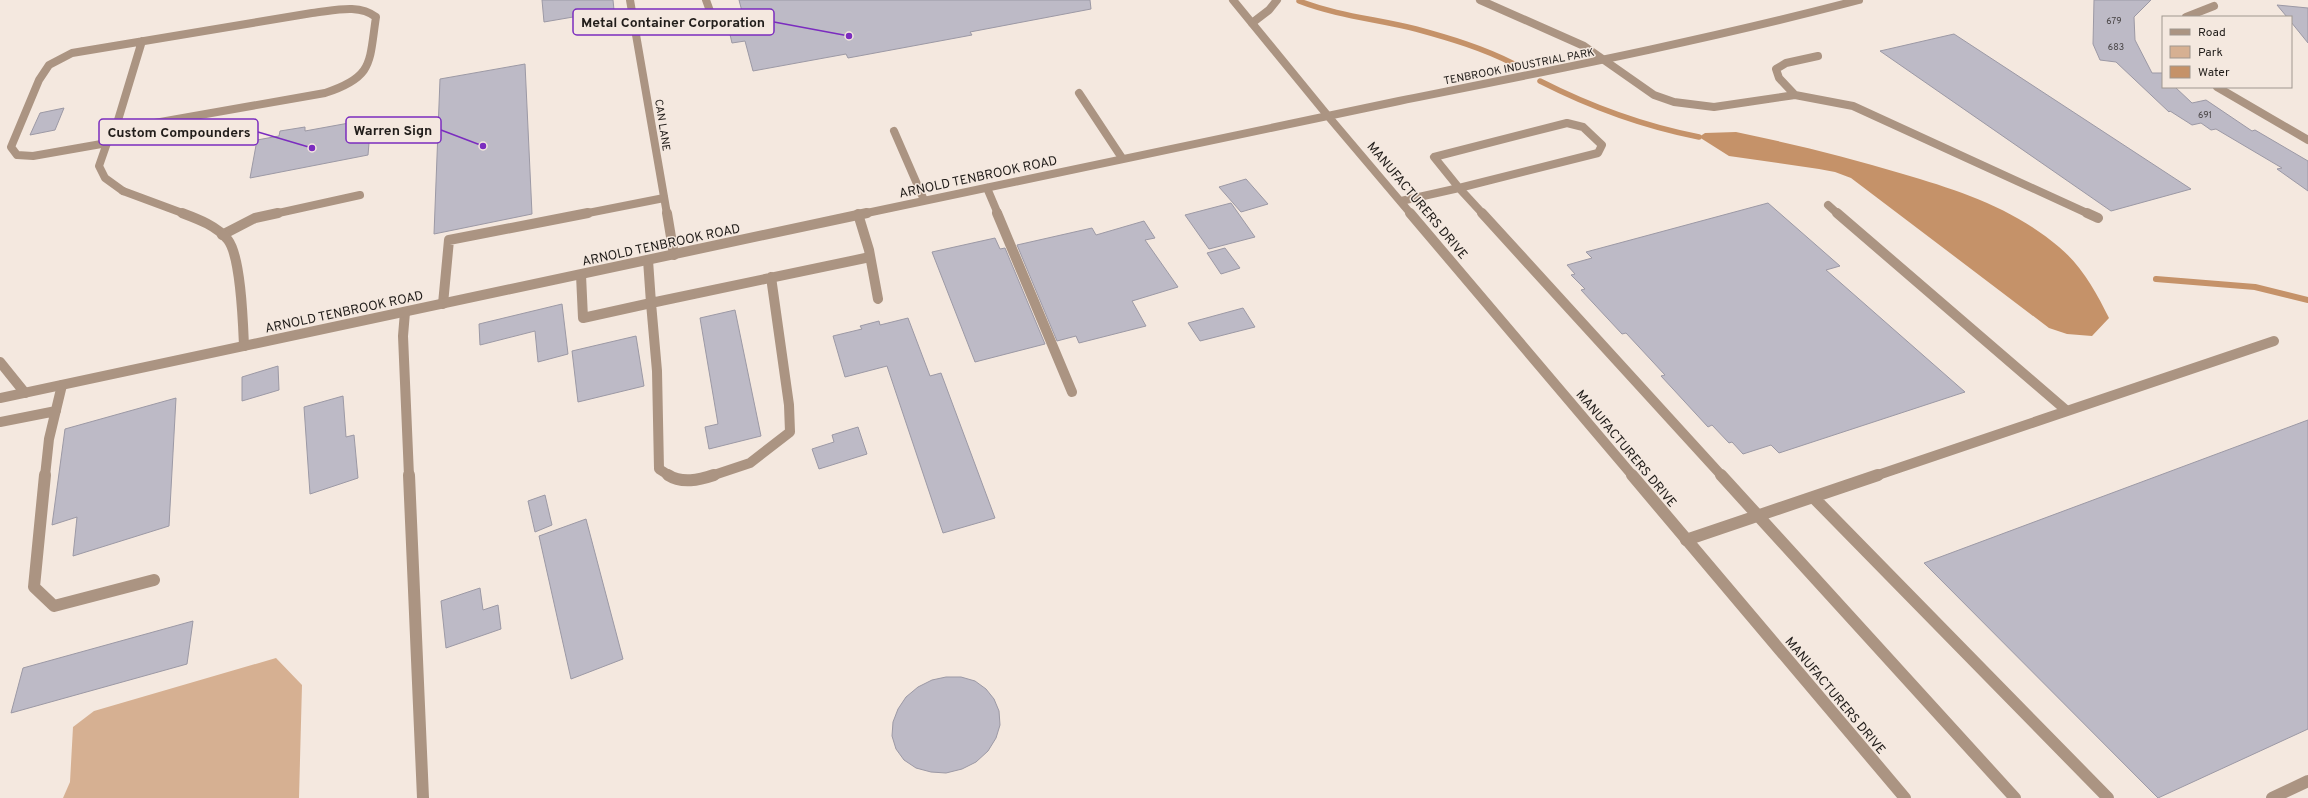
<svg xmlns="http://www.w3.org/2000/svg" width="2308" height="798" font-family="Overpass,sans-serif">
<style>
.green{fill:#d6b092}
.water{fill:#c59269}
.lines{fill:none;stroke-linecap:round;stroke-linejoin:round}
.stream-far1{stroke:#c59269;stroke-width:5.5}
.stream{stroke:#c59269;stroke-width:6}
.building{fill:#bdbac6;stroke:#9c99a5}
.service-far2{stroke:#ab9482;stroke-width:8}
.service-far1{stroke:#ab9482;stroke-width:10}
.service{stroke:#ab9482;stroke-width:12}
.minor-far1{stroke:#ab9482;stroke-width:8}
.minor{stroke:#ab9482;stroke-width:10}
.tertiary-far2{stroke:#ab9482;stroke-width:8}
.tertiary-far1{stroke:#ab9482;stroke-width:10}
.tertiary{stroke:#ab9482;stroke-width:12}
.labels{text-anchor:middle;stroke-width:3;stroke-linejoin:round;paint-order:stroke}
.far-number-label{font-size:9px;fill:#484445}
.far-street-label{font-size:11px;fill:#211d1a;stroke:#f4e8df}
.street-label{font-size:13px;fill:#211d1a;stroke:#f4e8df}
.leader{fill:none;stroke:#7b2cbf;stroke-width:1.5}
.callout-dot{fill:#7b2cbf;stroke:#f4e8df;stroke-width:1.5}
.callout{fill:#f4e8df;stroke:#7b2cbf;stroke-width:1.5}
.callout-label{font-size:14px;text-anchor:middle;font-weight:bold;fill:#211d1a}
</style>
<rect width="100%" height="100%" fill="#f4e8df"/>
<path class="green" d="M276 658 302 685 299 798H63L70 782 73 727 94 711Z"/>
<path class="water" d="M1736 132C1793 144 1848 157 1903 174 1958 190 2015 209 2059 247 2082 266 2096 292 2109 318L2092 336 2067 334 2049 328 1851 178 1835 172 1819 169 1729 156 1699 137 1705 133Z"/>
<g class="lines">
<path class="stream-far1" d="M1299 1C1338 16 1376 19 1416 29 1449 38 1483 48 1514 64
M1540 81C1591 107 1643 126 1699 137"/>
<path class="stream" d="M2156 279 2255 287 2308 300"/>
</g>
<path class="building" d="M542 0H613L614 10 544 22Z
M739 0H1090L1091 9 970 32 972 35 848 58 846 54 753 71 745 41 732 43 727 22 744 19Z
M2094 0H2151L2134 17 2135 40 2152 73H2163V87H2175L2192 103 2206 100 2252 131 2255 130 2308 161V191L2277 169 2282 168 2216 129 2211 130 2201 123 2192 125 2170 111 2169 112 2116 62 2100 60 2093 44Z
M2277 5 2308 8V43L2291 22V17H2287Z
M1954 34 2191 189 2111 211 1880 51Z
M525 64 532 214 434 234 440 79Z
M64 108 55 130 30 135 40 113Z
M371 119 368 155 250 178 257 140 279 136 280 131 305 127V131Z
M1246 179 1268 204 1241 212 1219 187Z
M1231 203 1255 237 1209 249 1185 215Z
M1768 203 1840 266 1826 270 1965 392 1779 453 1771 445 1743 454 1732 442 1729 443 1712 425 1708 427 1661 376 1665 375 1626 333 1622 334 1581 290 1585 289 1571 275 1575 274 1567 265 1592 258 1586 252Z
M1144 221 1155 238 1145 240 1178 287 1132 301 1146 326 1079 343 1076 336 1057 341 1017 245 1092 228 1096 235Z
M995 238 1000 249 1005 248 1045 344 975 362 932 252Z
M1225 248 1240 268 1221 274 1207 253Z
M562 304 568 354 538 362 535 331 480 345 479 324Z
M1243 308 1255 327 1200 341 1188 323Z
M735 310 761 436 709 449 705 427 718 424 700 318Z
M908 318 930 376 941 373 995 518 943 533 887 366 845 377 833 336 862 329 860 326 879 321 880 325Z
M636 336 644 386 578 402 572 351Z
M278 366 279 390 242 401V377Z
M343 396 346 437 354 435 358 478 310 494 304 407Z
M176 398 169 526 73 556 77 517 52 525 65 429Z
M2308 420V729L2158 798 1924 563Z
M858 427 867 454 819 469 812 449 834 442 832 435Z
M545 495 552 525 535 532 528 501Z
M586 519 623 659 571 679 539 536Z
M480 588 483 610 498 605 501 629 446 648 441 601Z
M193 621 187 664 11 713 23 668Z
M946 677H961L975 681 986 689 994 699 999 711 1000 725 996 738 988 751 976 762 962 769 946 773 931 772 916 768 904 760 896 749 892 736 893 722 898 709 906 697 918 687 932 680Z"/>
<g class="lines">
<path class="service-far2" d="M1480 0 1584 46 1654 95 1674 102 1714 107 1795 95 1779 78 1776 69 1786 63 1818 56
M1252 23 1269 10 1277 0
M635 31 703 20 710 11 706 0
M1079 93 1122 158
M1795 95 1853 106 2089 214
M1567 123 1583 127 1602 145 1598 153 1459 188 1434 157Z
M894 131 924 200
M107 143 33 156 17 155 11 147 39 80 49 65 72 53 312 13C333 11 358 3 376 17 369 63 374 77 325 93L115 130
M987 188 998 214
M123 191 105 178 99 166 107 143 115 130 142 41
M1401 201 1459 188 1483 214
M1828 205 1838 214
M274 214 360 195
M583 214 664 198"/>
<path class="service-far1" d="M997 213 1072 392
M1482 213 1722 476
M1837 213 2067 411
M2087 213 2098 218
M858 214 869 250 878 299
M222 235 255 218 278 213
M648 260 651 303 870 257
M581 275 583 318 651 303 657 371 659 469 670 476
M443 304 449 240 588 213
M405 312 403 336 409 476
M0 422 56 411
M45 476 49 439 62 385
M711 476 750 463 790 432 789 405 771 277
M1875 476 2274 341"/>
<path class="service" d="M45 475 34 587 54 606 154 580
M409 475 423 798
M668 475C682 484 699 480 714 475
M1721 475 2015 798
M1813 497 2108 798
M1686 540 1878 475
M2272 798 2308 781"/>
<path class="minor-far1" d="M630 0 667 214
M1233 0 1328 116
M2186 17 2214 6
M2217 87 2308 140
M123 191 185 214"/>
<path class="minor" d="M182 213C198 219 217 226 228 240 241 257 243 323 244 346
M667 213 674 255
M0 362 25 393"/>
<path class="tertiary-far2" d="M1328 116 1411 214
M862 214C1041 176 1220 138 1399 101 1553 70 1707 40 1859 0"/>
<path class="tertiary-far1" d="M1410 213 1633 476
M0 398 867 213"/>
<path class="tertiary" d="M1632 475 1905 798"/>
</g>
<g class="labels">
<g class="far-number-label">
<text x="2114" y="24">679</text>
<text x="2116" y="50">683</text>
<text x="2205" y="118">691</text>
</g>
<g class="far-street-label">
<text transform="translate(1519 66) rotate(-11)" y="4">TENBROOK INDUSTRIAL PARK</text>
<text transform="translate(663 125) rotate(81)" y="4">CAN LANE</text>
</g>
<g class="street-label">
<text transform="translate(978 176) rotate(-12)" y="5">ARNOLD TENBROOK ROAD</text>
<text transform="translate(1418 200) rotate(50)" y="5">MANUFACTURERS DRIVE</text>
<text transform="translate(661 244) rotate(-12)" y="5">ARNOLD TENBROOK ROAD</text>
<text transform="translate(344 311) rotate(-12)" y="5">ARNOLD TENBROOK ROAD</text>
<text transform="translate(1627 448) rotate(50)" y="5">MANUFACTURERS DRIVE</text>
<text transform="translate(1836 695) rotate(50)" y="5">MANUFACTURERS DRIVE</text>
</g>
</g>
<path class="leader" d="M849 36L774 22M483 146L441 130M312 148L258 132"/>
<g class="callout-dot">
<circle cx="849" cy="36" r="4"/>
<circle cx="483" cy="146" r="4"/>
<circle cx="312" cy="148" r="4"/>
</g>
<g class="callout">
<rect x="573" y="9" width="201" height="26" rx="4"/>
<rect x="346" y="117" width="95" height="26" rx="4"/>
<rect x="99" y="119" width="159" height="26" rx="4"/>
</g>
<g class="callout-label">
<text x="673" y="27">Metal Container Corporation</text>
<text x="393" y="135">Warren Sign</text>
<text x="179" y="137">Custom Compounders</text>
</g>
<rect x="2162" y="16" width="130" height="72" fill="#f4e8df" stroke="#a09790"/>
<rect x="2170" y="29" width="20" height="6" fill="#ab9482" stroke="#a09790"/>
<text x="2198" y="36" font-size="12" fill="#211d1a">Road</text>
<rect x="2170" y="46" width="20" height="12" fill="#d6b092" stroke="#a09790"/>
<text x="2198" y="56" font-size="12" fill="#211d1a">Park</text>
<rect x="2170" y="66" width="20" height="12" fill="#c59269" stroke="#a09790"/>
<text x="2198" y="76" font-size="12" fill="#211d1a">Water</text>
</svg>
